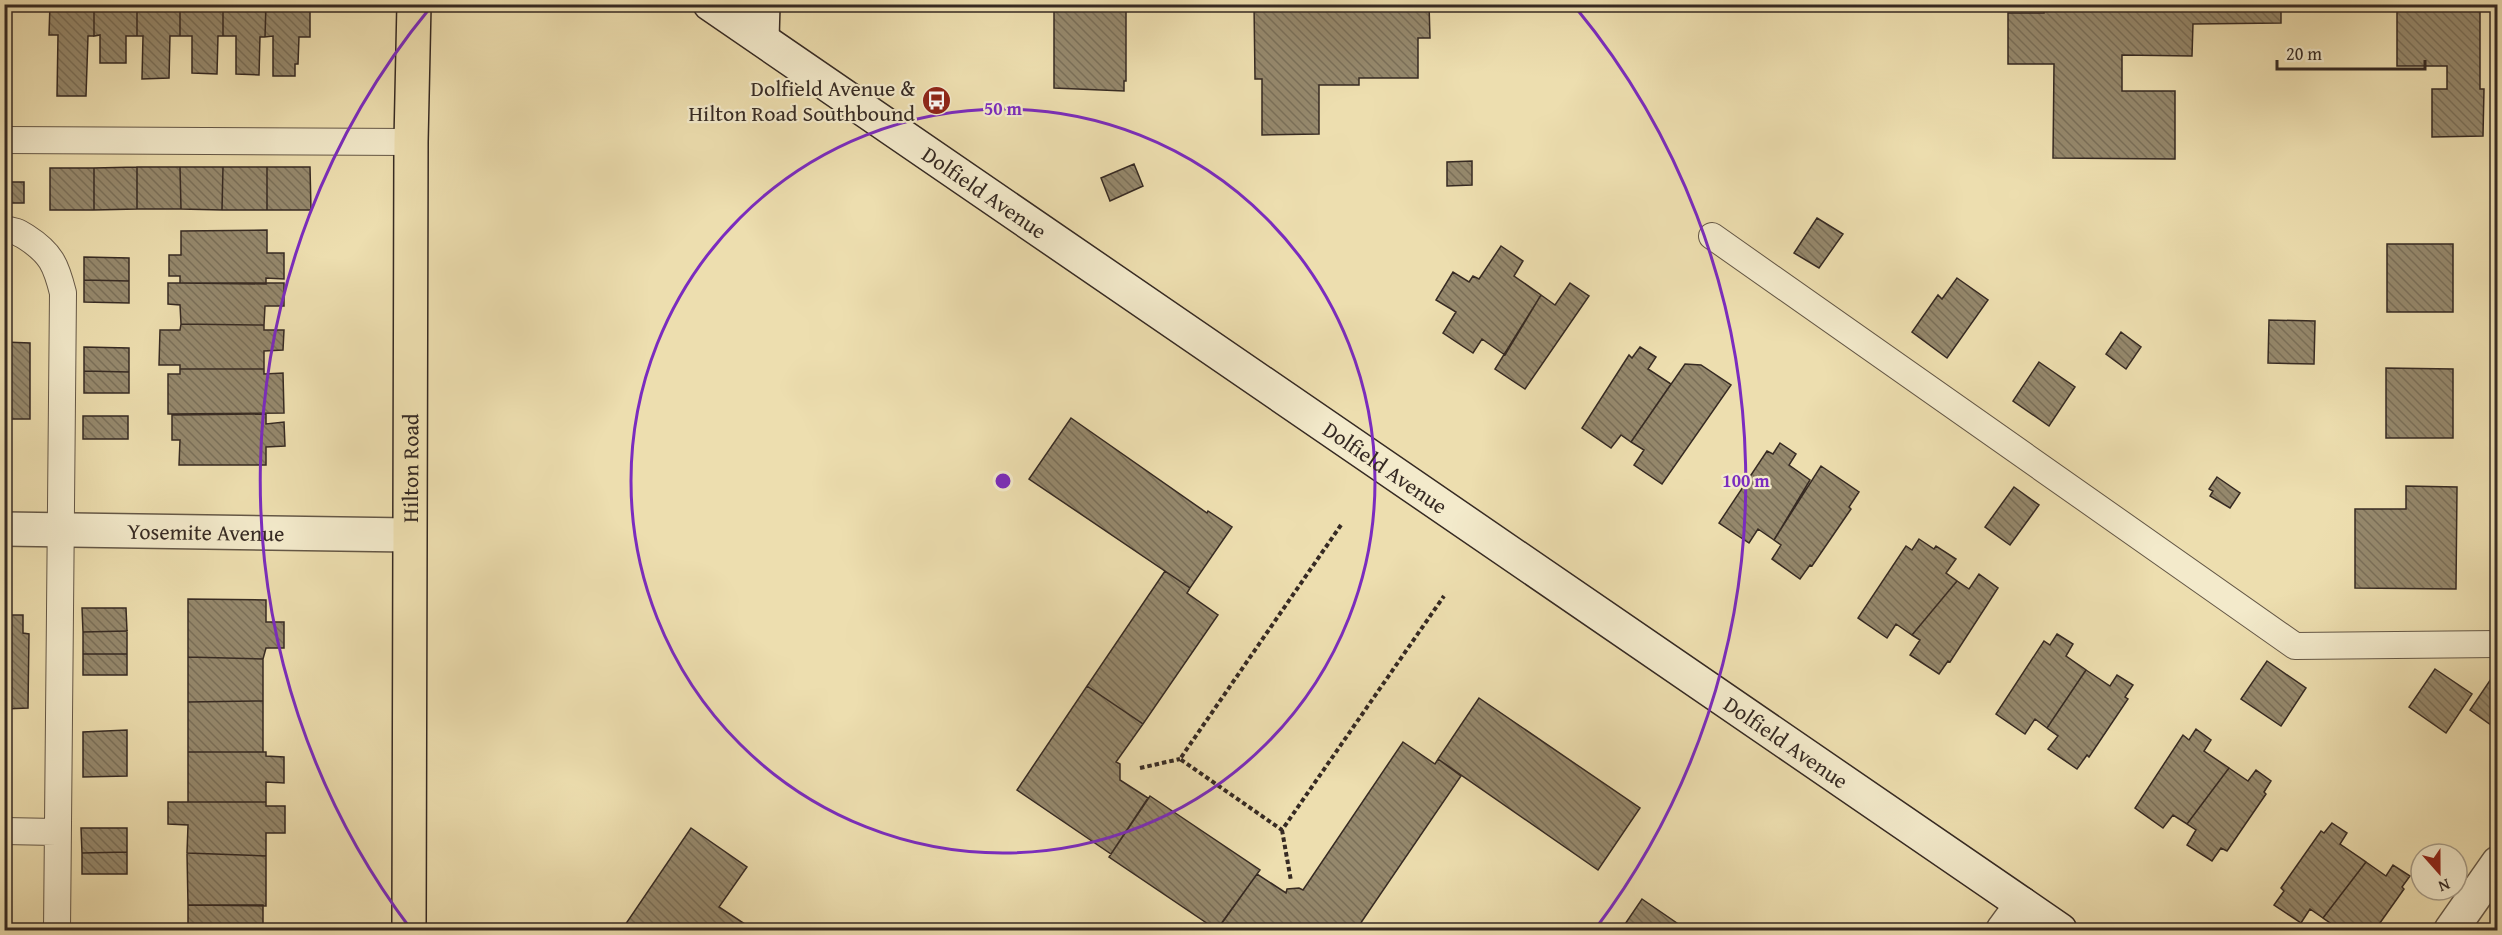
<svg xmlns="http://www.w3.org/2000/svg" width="2502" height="935" font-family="'Gentium Book Plus',serif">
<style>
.building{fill:url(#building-back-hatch);stroke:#362a23;stroke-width:1.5}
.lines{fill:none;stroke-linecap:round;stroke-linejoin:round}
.lane-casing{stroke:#645746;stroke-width:28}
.street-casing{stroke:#645746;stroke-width:36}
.secondary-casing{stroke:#362a23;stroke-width:36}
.primary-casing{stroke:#362a23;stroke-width:36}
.path{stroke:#362a23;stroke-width:4;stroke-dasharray:4.5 3;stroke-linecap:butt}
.lane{stroke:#f3eacb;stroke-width:26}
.street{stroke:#f3eacb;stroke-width:33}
.secondary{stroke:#f3eacb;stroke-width:33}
.primary{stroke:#eddeaf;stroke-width:33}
.ring{fill:none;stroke:#7b2cbf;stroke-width:3}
.labels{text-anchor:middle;stroke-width:4.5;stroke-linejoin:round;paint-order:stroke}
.poi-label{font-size:22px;fill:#362a23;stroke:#f3eacb;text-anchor:end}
.street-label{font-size:22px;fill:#362a23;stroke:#f3eacb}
.centre{fill:#7b2cbf;stroke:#f3eacb;stroke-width:3}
.ring-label{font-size:18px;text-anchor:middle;font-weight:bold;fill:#7b2cbf;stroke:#f3eacb;stroke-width:4.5;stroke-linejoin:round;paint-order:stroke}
</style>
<defs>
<pattern id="building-back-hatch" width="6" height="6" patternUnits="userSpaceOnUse" patternTransform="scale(1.5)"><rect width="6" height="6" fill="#95886c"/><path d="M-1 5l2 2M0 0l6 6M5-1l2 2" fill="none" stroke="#7a6f58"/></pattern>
</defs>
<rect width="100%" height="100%" fill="#eddeaf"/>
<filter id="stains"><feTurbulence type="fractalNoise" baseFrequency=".00333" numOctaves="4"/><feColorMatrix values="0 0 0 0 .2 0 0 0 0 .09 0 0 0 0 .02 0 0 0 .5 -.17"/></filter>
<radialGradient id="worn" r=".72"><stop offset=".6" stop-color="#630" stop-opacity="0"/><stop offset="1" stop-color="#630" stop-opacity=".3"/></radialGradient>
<path class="building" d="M4 4H8V36H4Z
M50 4H94V36H88L86 96H57L58 35H49Z
M94 4H137V36H126V63H100V35L94 36Z
M137 4H180V36H170L169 78 142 79 143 36H137Z
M180 4H223V36H218L217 74 192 73V36H180Z
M223 4H266L265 37H260L259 75 236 74V36H223Z
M266 4H310V37H299L298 64H295V76H273V36L265 37Z
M1054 4H1126V81H1124V91L1054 88Z
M1254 4H1429L1430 38H1418V78H1359V85H1319V134L1262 135V79H1255Z
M2044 4H2281V23L2193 24 2192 56 2122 55V91H2175V159L2053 158 2054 64H2008V13H2044Z
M2397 4H2480V89H2484L2483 136 2432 137V89H2447V66H2397Z
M1472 161V185L1447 186V162Z
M1134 164 1143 186 1110 201 1101 178Z
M137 167V209L94 210V168Z
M137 167H180L181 209H137Z
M180 167H223L222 210 181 209Z
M223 167H267V210H222Z
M267 167H310L311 210H267Z
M50 168H94V210H50Z
M6 182H24V203H5Z
M1817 218 1843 234 1819 268 1794 253Z
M267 230V253H284V279L266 278V284L180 283V276H169V255H181V231Z
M2387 244H2453V312H2387Z
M1501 246 1523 261 1514 276 1541 295 1505 355 1482 339 1473 353 1443 333 1456 312 1436 300 1453 272 1469 282 1473 276 1479 279Z
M84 257 129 258V281L84 280Z
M1957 278 1988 300 1947 358 1912 332 1938 295 1942 299Z
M84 280 129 281V303L84 302Z
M168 283H284V306H265L264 325 181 324 180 305 168 304Z
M1570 283 1589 296 1525 389 1495 369 1541 295 1555 305Z
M2269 320 2315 321 2314 364 2268 363Z
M181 324 264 325V330H284L283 350 264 351V369H180V365H159L160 330H180Z
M2121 332 2141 347 2126 369 2106 354Z
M4 342 30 343V419H4Z
M84 347 129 348V372L84 371Z
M1640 347 1656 357 1648 369 1671 384 1631 442 1621 435 1611 448 1582 428 1629 355 1632 358Z
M2039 362 2075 387 2049 426 2013 401Z
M1685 364 1701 365 1731 385 1662 484 1634 465 1644 450 1631 442Z
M2386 368 2453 369V438H2386Z
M180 369H264V374L283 373 284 413 168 414V374H180Z
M84 371 129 372V393H84Z
M266 414V424L284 422 285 446 266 447V465H179L180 440H172V415Z
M83 416H128V439H83Z
M1071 418 1207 513 1208 511 1232 527 1190 588 1029 479Z
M1780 443 1796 454 1789 465 1810 480 1774 540 1758 529 1749 543 1719 523 1767 451 1773 454Z
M1821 466 1859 492 1849 507 1851 509 1812 566 1810 565 1800 579 1772 559 1781 545 1774 540Z
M2217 477 2240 493 2230 508 2210 496 2213 491 2209 489Z
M2406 486 2457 487 2456 589 2355 588V509H2406Z
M2014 487 2039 505 2010 545 1985 527Z
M1919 539 1934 549 1936 546 1956 559 1946 573 1957 581 1912 635 1896 624 1887 638 1858 618 1906 546 1912 550Z
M1165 571 1190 588 1187 593 1218 615 1143 724 1087 686Z
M1979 574 1998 588 1950 662 1948 661 1939 674 1910 655 1920 640 1912 635 1957 581 1969 589Z
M188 599 266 600V622H284V648H266L263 659 188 657Z
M82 608H126L127 631 83 632Z
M4 615H23V633L29 634 28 708 4 709Z
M127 631V654H83V632Z
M2057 634 2073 644 2066 656 2086 670 2047 728 2035 719 2025 734 1996 714 2044 641 2050 645Z
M83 654H127V675H83Z
M188 657 263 659V701L188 702Z
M2267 661 2306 688 2281 726 2241 699Z
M2435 669 2472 694 2446 733 2409 707Z
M2086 670 2110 686 2117 675 2133 685 2125 697 2128 699 2089 757 2087 755 2077 769 2048 749 2058 736 2047 728Z
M2495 673 2498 675V730L2470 710Z
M1087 686 1143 724 1116 762 1120 764V780L1148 798 1111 854 1017 790Z
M1479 698 1640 808 1598 870 1438 759Z
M263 701V752H188V702Z
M2196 729 2211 740 2204 751 2229 768 2187 824 2173 815 2163 828 2135 808 2183 735 2189 740Z
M127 730V776L83 777V732Z
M1403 742 1435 764 1438 759 1461 776 1356 930H1222L1218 928 1257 874 1286 893 1287 889 1299 888 1303 890Z
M188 752H266V756L284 757V783L266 782V802H188Z
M2229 768 2248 781 2256 770 2271 781 2264 792 2266 794 2227 851 2221 848 2212 861 2187 845 2196 830 2187 824Z
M1150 796 1260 870 1217 930 1109 857Z
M168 802H266V806H285V833H266V856L187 853 188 825 168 824Z
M2332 823 2347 833 2340 844 2366 862 2323 918 2310 909 2301 923 2274 905 2284 891 2281 888 2321 831 2324 833Z
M81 828H127V852L82 853Z
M691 828 747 867 719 907 754 930H632L625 925Z
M127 852V874H82V853Z
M187 853 266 856V906L188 905Z
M2366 862 2386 876 2393 865 2410 876 2402 887 2404 889 2375 930H2330L2333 925 2323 918Z
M1642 899 1687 930H1621Z
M188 905H263V930H188Z
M83 928 127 929V930H83Z"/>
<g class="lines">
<defs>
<path id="lane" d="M4 140 411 142
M4 230C14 230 18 232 26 237 51 253 56 265 63 293L57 930
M1712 236 2295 646 2498 644
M4 831 56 832"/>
<g id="street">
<path id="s1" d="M4 529 409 535"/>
<path d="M2003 930 2022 904"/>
<path d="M2451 930 2498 863"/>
</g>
<g id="secondary">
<path id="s2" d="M710 4 2060 930"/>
<path d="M762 39 763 4"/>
</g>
<g id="primary">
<path id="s3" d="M409 930 411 142 414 4"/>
</g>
</defs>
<use href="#lane" class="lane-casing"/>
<use href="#street" class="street-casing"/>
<use href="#secondary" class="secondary-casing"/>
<use href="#primary" class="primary-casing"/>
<path class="path" d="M1341 525 1180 759 1282 830 1444 596
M1140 768 1180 759
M1282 830 1291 881"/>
<use href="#lane" class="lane"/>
<use href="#street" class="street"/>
<use href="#secondary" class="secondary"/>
<use href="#primary" class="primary"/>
</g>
<g class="ring">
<circle cx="1003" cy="481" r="372"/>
<path d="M410 928A743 743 0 0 1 430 8M1576 8A743 743 0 0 1 1596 928"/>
</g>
<defs>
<symbol id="bus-disc" viewBox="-11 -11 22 22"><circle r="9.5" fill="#8f2418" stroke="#f3eacb"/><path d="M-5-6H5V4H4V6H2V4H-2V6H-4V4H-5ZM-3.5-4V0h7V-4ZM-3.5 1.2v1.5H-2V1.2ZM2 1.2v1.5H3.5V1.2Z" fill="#fff"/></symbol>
</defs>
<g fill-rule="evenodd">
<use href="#bus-disc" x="920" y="84" width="33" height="33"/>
</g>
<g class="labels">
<g class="poi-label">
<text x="915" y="96">Dolfield Avenue &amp;<tspan x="915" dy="25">Hilton Road Southbound</tspan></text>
</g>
<g class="street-label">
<text dy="8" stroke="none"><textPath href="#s2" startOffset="333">Dolfield Avenue</textPath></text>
<text dy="8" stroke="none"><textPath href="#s3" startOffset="462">Hilton Road</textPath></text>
<text dy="8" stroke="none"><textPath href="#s2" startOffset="819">Dolfield Avenue</textPath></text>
<text dy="8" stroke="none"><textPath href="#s1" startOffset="202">Yosemite Avenue</textPath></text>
<text dy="8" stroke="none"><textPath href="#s2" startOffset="1305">Dolfield Avenue</textPath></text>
</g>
</g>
<circle cx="1003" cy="481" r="9" class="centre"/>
<g class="ring-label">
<text x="1003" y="115">50 m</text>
<text x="1746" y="487">100 m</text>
</g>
<rect width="2502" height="935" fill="none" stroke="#eddeaf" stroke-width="24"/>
<rect x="6" y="6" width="2490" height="923" fill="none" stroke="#362a23" stroke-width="3"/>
<rect x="12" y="12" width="2478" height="911" fill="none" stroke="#362a23" stroke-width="1.5"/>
<g transform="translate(2439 872) rotate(159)"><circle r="28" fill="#f3eacb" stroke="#a79d88" stroke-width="1.5"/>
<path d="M0-4.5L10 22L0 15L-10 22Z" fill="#8f2418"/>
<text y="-9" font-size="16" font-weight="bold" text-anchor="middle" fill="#362a23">N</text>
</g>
<path d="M2277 60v9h148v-9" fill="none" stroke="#362a23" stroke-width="3"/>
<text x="2286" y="60" font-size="18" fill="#362a23" stroke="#f3eacb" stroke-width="4.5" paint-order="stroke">20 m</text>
<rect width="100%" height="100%" filter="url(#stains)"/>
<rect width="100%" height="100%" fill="url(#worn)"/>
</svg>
